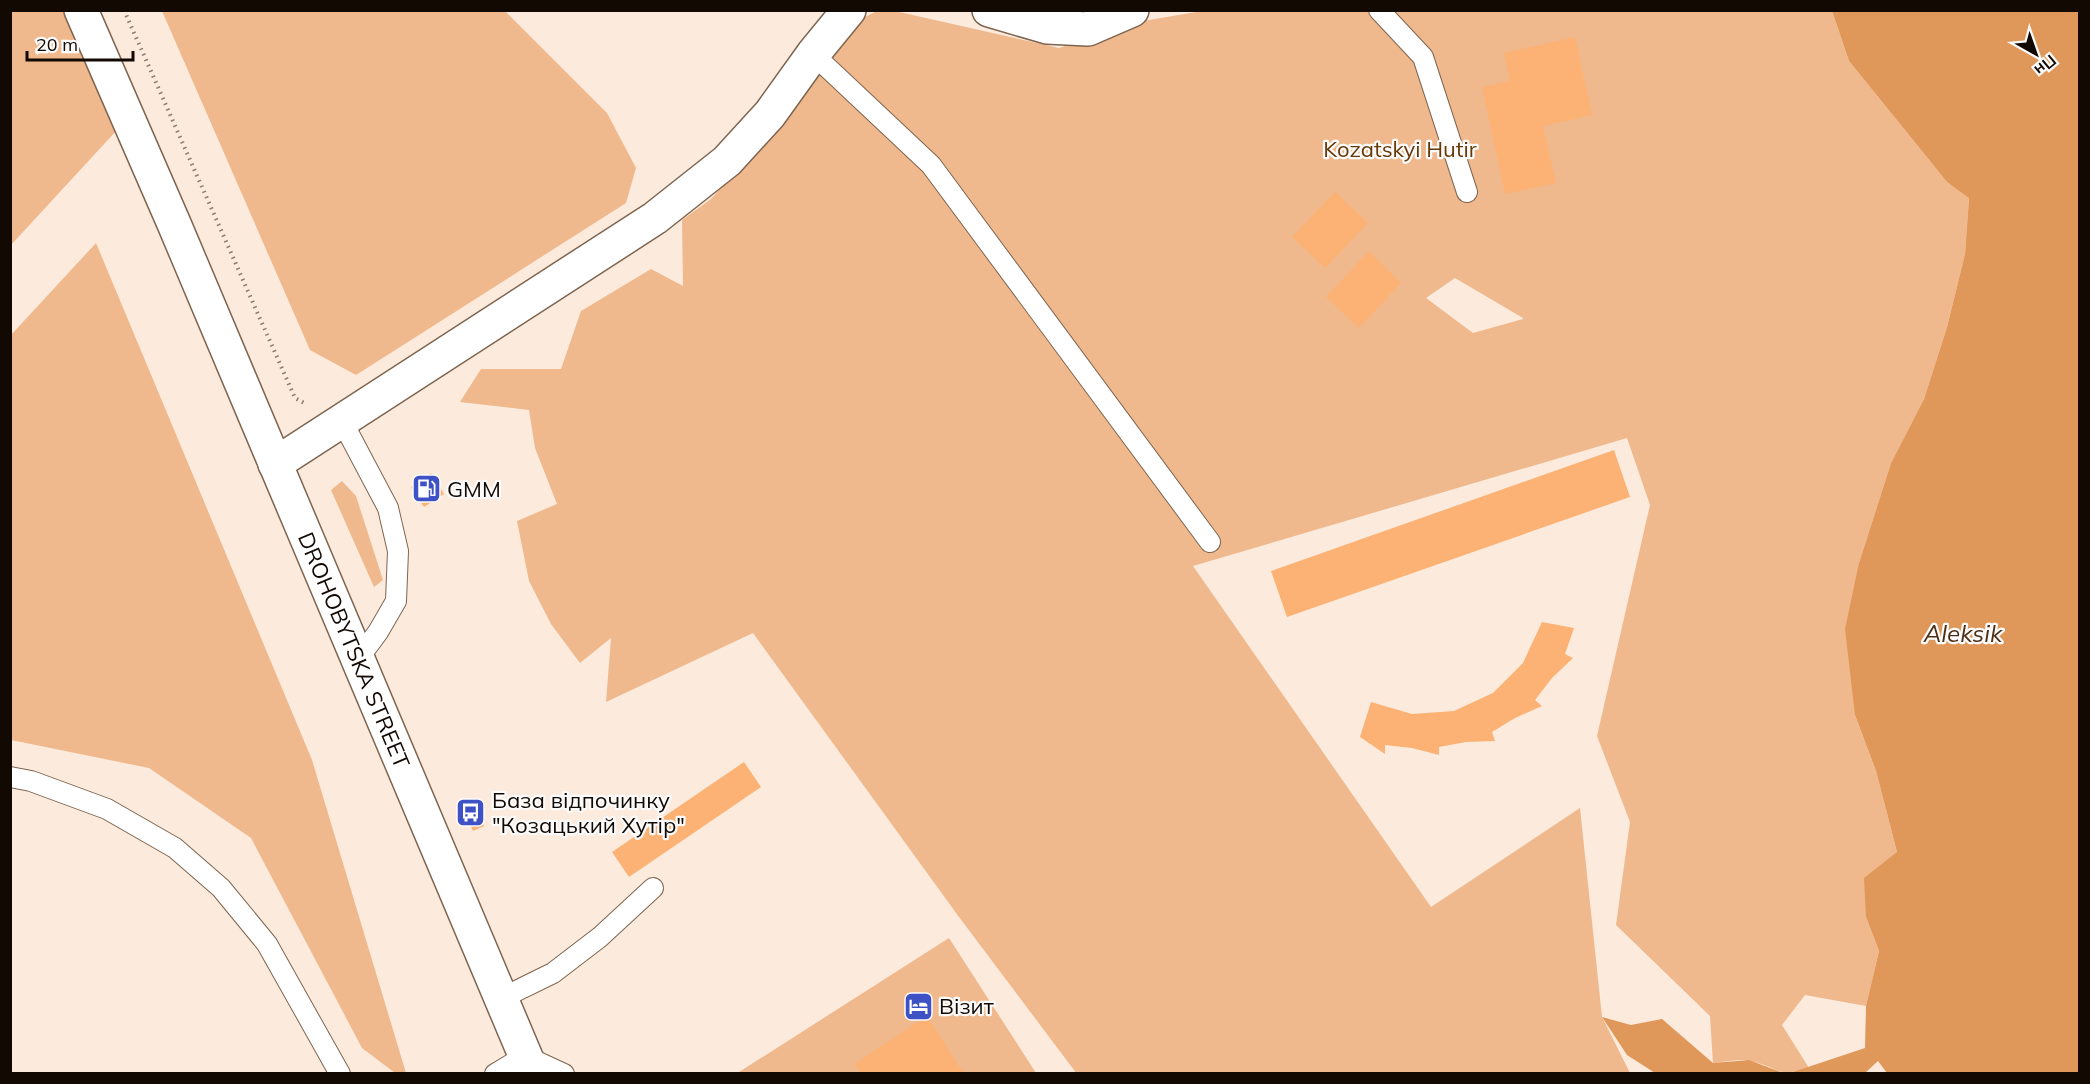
<svg xmlns="http://www.w3.org/2000/svg" width="2090" height="1084" font-family="Mulish,sans-serif">
<style>
.green{fill:#efb98d;fill-rule:evenodd}
.water{fill:#df9859}
.building{fill:#fcb274}
.lines{fill:none;stroke-linecap:round;stroke-linejoin:round}
.lane-casing{stroke:#7e6550;stroke-width:22}
.street-casing{stroke:#7e6550;stroke-width:36}
.secondary-casing{stroke:#7e6550;stroke-width:36}
.path{stroke:#897b71;stroke-width:4;stroke-dasharray:1.5 4.5;stroke-linecap:butt}
.lane{stroke:#fff;stroke-width:20}
.street{stroke:#fff;stroke-width:33}
.secondary{stroke:#fff;stroke-width:33}
.labels{text-anchor:middle;stroke-width:4.5;stroke-linejoin:round;paint-order:stroke}
.park-label{font-size:22px;fill:#673906;stroke:#fbfbfb}
.poi-label{font-size:22px;fill:#130903;stroke:#fbfbfb;text-anchor:start}
.street-label{font-size:22px;fill:#130903;stroke:#fbfbfb}
.water-label{font-size:24px;font-style:italic;fill:#4d2f15;stroke:#fbfbfb}
</style>
<rect width="100%" height="100%" fill="#fceadc"/>
<path class="green" d="M1208 10 1832 11 1849 61 1947 182 1969 197 1965 254 1947 327 1924 399 1891 463 1859 563 1855 715 1876 771 1897 852 1866 917 1879 951 1866 1006 1805 995 1782 1025 1809 1068C1775 1078 1781 1068 1751 1061 1740 1058 1724 1062 1713 1063L1710 1016 1616 925 1630 822 1597 736 1650 505 1627 438 1193 566 1431 907 1580 808 1602 1017 1630 1073 1077 1074 959 917 753 633 606 702 611 638 580 663 551 624 529 581 517 521 557 504 535 448 529 410 460 402 481 369H561L581 311 651 269 683 286 682 220 711 199 788 113 859 20 877 11H895L1059 48 1143 21ZM1455 278 1523 318V319L1473 333 1426 298Z
M11 11H65L117 130 11 245Z
M162 11H505L607 113 636 168 626 203 356 375 310 350Z
M96 243 312 760 406 1073H395L362 1048 251 838 149 768 11 740V335Z
M342 481 356 496 383 580 374 587 331 490Z
M949 938 1036 1073 736 1074Z"/>
<path class="water" d="M1832 11H2079V1073H1887L1878 1061 1865 1073H1790L1865 1048 1866 1006 1879 951 1866 917 1864 878 1897 852 1876 771 1855 715 1845 629 1859 563 1891 463 1924 399 1947 327 1965 254 1969 198 1947 182 1849 61Z
M1602 1017 1631 1025 1662 1019 1713 1063 1749 1060 1783 1073H1655L1627 1055Z"/>
<path class="building" d="M1575 37 1592 115 1543 126 1556 183 1505 194 1482 87 1510 81 1504 53Z
M1335 192 1368 223 1325 268 1292 237Z
M1369 251 1401 283 1359 328 1326 297Z
M1614 450 1630 497 1287 617 1271 571Z
M431 473 444 494 424 507 411 487Z
M1542 622 1574 628 1565 654 1573 658 1552 678 1535 700 1542 706 1515 718 1492 732 1495 741 1466 742 1439 747V755L1412 748 1385 745V754L1360 737 1371 702 1412 714 1454 711 1493 693 1523 663Z
M744 762 761 787 629 877 612 852Z
M472 800 484 826 473 831 461 805Z
M927 1016 964 1074H861L854 1064Z"/>
<g class="lines">
<defs>
<path id="lane" d="M1379 10 1423 57 1467 192
M813 54 931 165 1210 542
M342 421 388 508 398 551 396 601 378 632 358 659
M10 777 31 781 107 809 175 848 221 888 267 944 340 1074
M500 999 553 973 600 937 653 888
M495 1074 525 1056 564 1074"/>
<path id="street" d="M989 10 1047 27 1088 29 1132 10
M275 464 655 218 727 161 770 114 813 54 849 10"/>
<g id="secondary">
<path id="s1" d="M81 10 175 226 533 1074"/>
</g>
</defs>
<use href="#lane" class="lane-casing"/>
<use href="#street" class="street-casing"/>
<use href="#secondary" class="secondary-casing"/>
<path class="path" d="M124 10 295 398 306 404"/>
<use href="#lane" class="lane"/>
<use href="#street" class="street"/>
<use href="#secondary" class="secondary"/>
</g>
<defs>
<symbol id="fuel-square" viewBox="-11 -11 22 22"><rect x="-9" y="-9" width="18" height="18" rx="4" fill="#3e52c5" stroke="#fbfbfb"/><path d="M-5.5-6h7V0h2V4h1.3V-2.5L3-4.5l.8-.8L6-3V5H2.5V1h-1V6h-7ZM-4.2-4.7v3.2H.2V-4.7Z" fill="#fff"/></symbol>
<symbol id="bus-square" viewBox="-11 -11 22 22"><rect x="-9" y="-9" width="18" height="18" rx="4" fill="#3e52c5" stroke="#fbfbfb"/><path d="M-5-6H5V4H4V6H2V4H-2V6H-4V4H-5ZM-3.5-4V0h7V-4ZM-3.5 1.2v1.5H-2V1.2ZM2 1.2v1.5H3.5V1.2Z" fill="#fff"/></symbol>
<symbol id="hotel-square" viewBox="-11 -11 22 22"><rect x="-9" y="-9" width="18" height="18" rx="4" fill="#3e52c5" stroke="#fbfbfb"/><path d="M-6-4.5h1.5V1H6V5H4.5V3h-9V5H-6ZM-4 0a1.8 1.8 0 1 1 3.6 0ZM.5 0V-2.5h3Q6-2.5 6 0Z" fill="#fff"/></symbol>
</defs>
<g fill-rule="evenodd">
<use href="#fuel-square" x="410" y="472" width="33" height="33"/>
<use href="#bus-square" x="454" y="796" width="33" height="33"/>
<use href="#hotel-square" x="902" y="990" width="33" height="33"/>
</g>
<g class="labels">
<g class="park-label">
<text x="1400" y="157">Kozatskyi Hutir</text>
</g>
<g class="poi-label">
<text x="447" y="497">GMM</text>
<text x="492" y="808">База відпочинку<tspan x="492" dy="25">"Козацький Хутір"</tspan></text>
<text x="939" y="1014">Візит</text>
</g>
<g class="street-label">
<text dy="8" stroke="none"><textPath href="#s1" startOffset="696">DROHOBYTSKA STREET</textPath></text>
</g>
<g class="water-label">
<text x="1963" y="642">Aleksik</text>
</g>
</g>
<rect width="2090" height="1084" fill="none" stroke="#130903" stroke-width="24"/>
<g transform="translate(2036 54) rotate(140)" stroke="#fbfbfb" stroke-width="4.5" paint-order="stroke">
<path d="M0-4.5L10 22L0 15L-10 22Z" fill="#130903"/>
<text y="-9" font-size="16" font-weight="bold" text-anchor="middle" fill="#130903">Пн</text>
</g>
<path d="M27 51v9h106v-9" fill="none" stroke="#130903" stroke-width="3"/>
<text x="36" y="51" font-size="18" fill="#130903" stroke="#fbfbfb" stroke-width="4.5" paint-order="stroke">20 m</text>
</svg>
